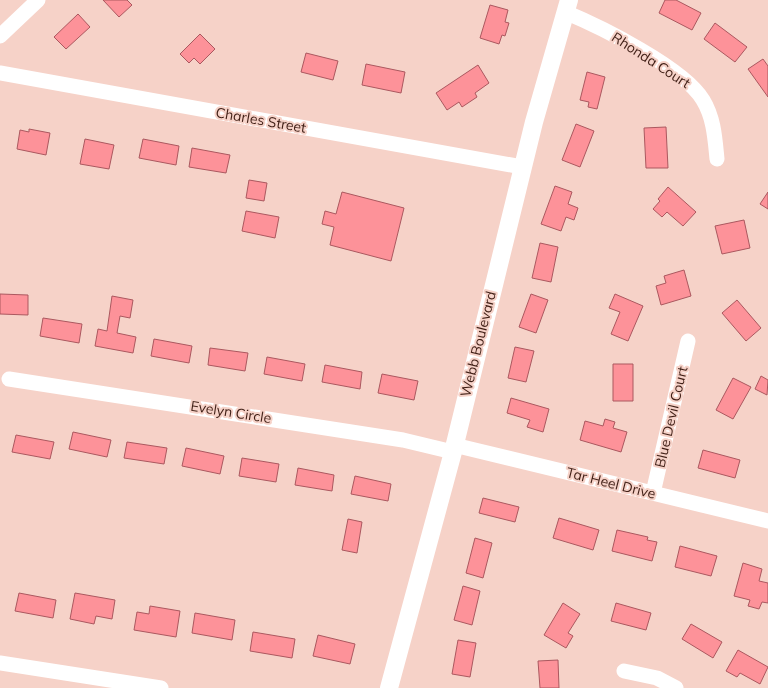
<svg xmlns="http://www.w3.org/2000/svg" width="768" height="688" font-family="Mulish,sans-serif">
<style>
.building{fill:#fd9299;stroke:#ab585f}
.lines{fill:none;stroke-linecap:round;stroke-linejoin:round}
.minor{stroke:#fff;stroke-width:15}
.tertiary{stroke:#fff;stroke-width:18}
.labels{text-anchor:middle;stroke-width:4;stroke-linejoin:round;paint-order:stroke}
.street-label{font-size:14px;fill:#3f1e15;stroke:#f6d2c8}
</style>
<rect width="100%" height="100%" fill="#f6d2c8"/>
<path class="building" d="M103 0H127L132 5 119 17Z
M665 0H676L701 13 692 30 659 13Z
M490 5 508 10 505 22 509 23 505 36 502 35 499 44 480 38Z
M78 14 90 27 66 49 54 37Z
M715 23 747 47 735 62 704 39Z
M200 34 215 49 200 64 194 58 189 63 180 54Z
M306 53 338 61 333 80 301 72Z
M763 59 768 66V97L748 69Z
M366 64 405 72 401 93 362 85Z
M478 65 489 83 475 93 477 97 462 107 459 102 447 110 436 93Z
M587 72 605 77 597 109 588 107 589 102 580 100Z
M576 124 594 131 580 167 562 160Z
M666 127 668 168H646L644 128Z
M29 129 50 133 46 155 17 149 20 130 29 132Z
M85 139 114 145 109 169 80 164Z
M143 139 179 146 176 165 139 158Z
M192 148 230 155 226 173 189 167Z
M249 180 267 183 264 201 246 198Z
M555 186 572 192 568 204 578 208 574 220 566 217 561 231 541 224Z
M668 187 696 212 683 226 667 212 662 217 653 209 660 201 658 199Z
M342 192 404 208 391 261 330 245 334 227 322 224 325 211 336 214Z
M768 192V209L760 204Z
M246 211 279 217 275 238 242 231Z
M744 220 750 248 722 254 715 226Z
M540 243 558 247 551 282 532 278Z
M684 270 691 296 661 305 656 286 666 283 664 276Z
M0 294 28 295V315L0 314Z
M531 294 548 300 536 333 519 327Z
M615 294 643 306 628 341 611 334 620 312 609 308Z
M112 296 133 300 130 318 120 316 117 333 136 337 133 353 95 346 98 329 107 331Z
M737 300 761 328 746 341 722 313Z
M43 318 82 324 79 343 40 336Z
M154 339 192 346 189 363 151 356Z
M515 347 534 351 526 382 508 378Z
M210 348 248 353 245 371 208 365Z
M267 357 305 364 302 381 264 374Z
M613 364H633V401H613Z
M325 365 362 372 360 389 322 382Z
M382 374 418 381 414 400 378 393Z
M761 376 768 380 767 395 755 389Z
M733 378 751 387 733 419 716 410Z
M511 398 549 409 543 432 527 427 530 420 507 413Z
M605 419 615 422 613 428 627 432 621 452 580 440 585 421 603 426Z
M73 432 111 440 107 457 69 449Z
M16 435 54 442 50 459 12 452Z
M127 442 167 448 164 464 124 458Z
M186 448 224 456 220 474 182 466Z
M703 450 740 460 735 478 698 468Z
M242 458 279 464 276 482 239 476Z
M298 468 334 475 332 491 295 485Z
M355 476 391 484 388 501 351 494Z
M483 498 519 507 515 522 479 513Z
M559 518 599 530 593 550 553 538Z
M348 519 362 522 357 553 342 550Z
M617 530 648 537 647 540 657 542 652 561 612 551Z
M475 538 492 543 483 578 466 573Z
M680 546 717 556 711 576 675 567Z
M743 563 762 569 759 581 768 583V603L762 602 759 609 748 606 750 600 734 596Z
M463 586 480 591 472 625 454 620Z
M19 593 56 600 53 618 15 611Z
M75 593 115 600 112 619 96 616 94 624 70 619Z
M563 603 580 614 568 633 573 636 566 648 544 635Z
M616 603 651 613 646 630 611 621Z
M150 606 180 611 176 637 134 630 137 612 149 614Z
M195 613 235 620 232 640 192 633Z
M691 624 722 642 713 658 682 639Z
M253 632 295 639 292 658 250 651Z
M318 635 355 644 350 664 313 656Z
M458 640 476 643 470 677 452 674Z
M738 650 768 667 760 684 740 673 737 677 726 671Z
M558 660 559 688H540L538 661Z"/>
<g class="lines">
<path class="minor" d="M565 12C601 27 684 68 703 100 714 118 715 139 717 159
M0 36 38 0
M0 73 522 167
M9 379 403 440 453 452
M454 445 768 521
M653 493 688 341
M0 663 161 688
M624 671 657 678 676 688"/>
<path class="tertiary" d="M389 688 453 452 534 122 569 0"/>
</g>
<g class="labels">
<g class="street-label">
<text transform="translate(651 60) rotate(33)" y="5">Rhonda Court</text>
<text transform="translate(261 120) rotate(10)" y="5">Charles Street</text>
<text transform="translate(478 344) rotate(-76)" y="5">Webb Boulevard</text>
<text transform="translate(231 412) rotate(9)" y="5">Evelyn Circle</text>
<text transform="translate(671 417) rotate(-77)" y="5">Blue Devil Court</text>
<text transform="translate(611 483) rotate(14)" y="5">Tar Heel Drive</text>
</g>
</g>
</svg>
